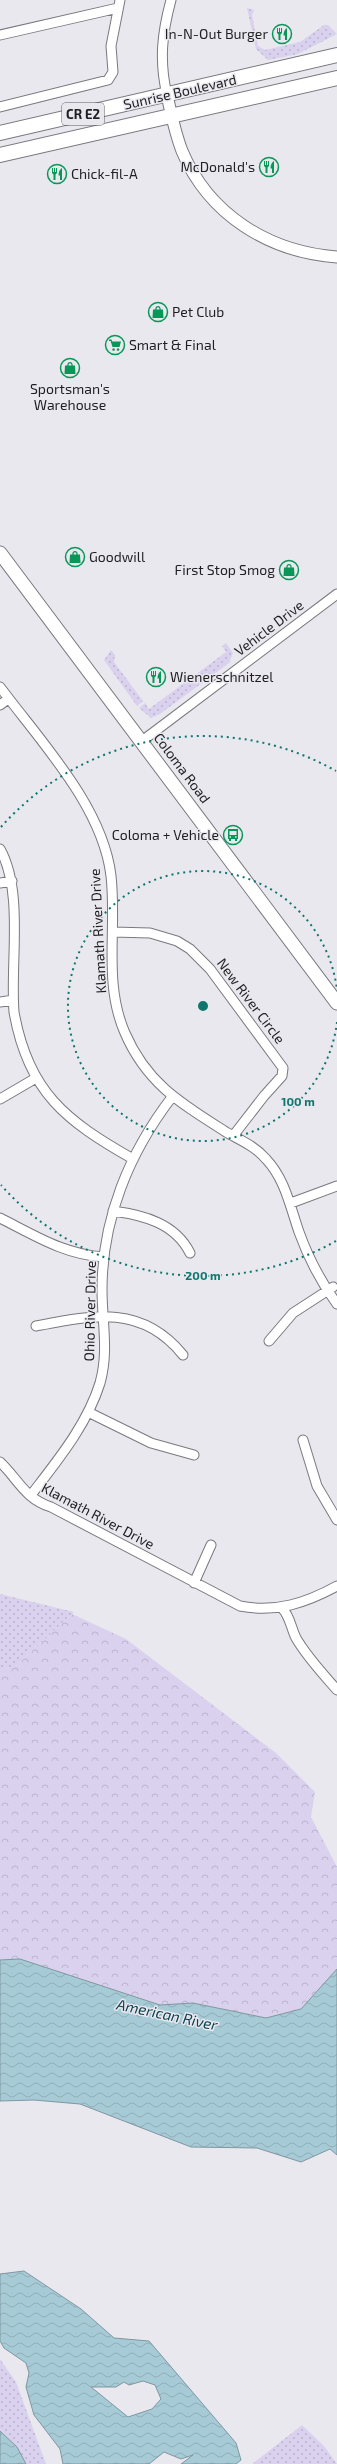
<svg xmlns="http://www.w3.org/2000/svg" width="337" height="2464" font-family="'Exo 2',sans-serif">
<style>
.grass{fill:url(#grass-dots)}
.forest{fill:url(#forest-crowns)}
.water{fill:url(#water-waves);stroke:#7e97a0;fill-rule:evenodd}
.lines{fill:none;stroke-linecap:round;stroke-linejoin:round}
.minor-casing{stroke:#7a797e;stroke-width:11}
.tertiary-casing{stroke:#7a797e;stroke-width:13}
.secondary-casing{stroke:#7a797e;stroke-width:15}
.primary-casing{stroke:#7a797e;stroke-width:16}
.minor{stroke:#fff;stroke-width:9}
.tertiary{stroke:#fff;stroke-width:11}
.secondary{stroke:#fff;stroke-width:13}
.primary{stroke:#fff;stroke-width:14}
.ring{fill:none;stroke:#0f766e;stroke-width:2;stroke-dasharray:2 4}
.labels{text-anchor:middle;stroke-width:3;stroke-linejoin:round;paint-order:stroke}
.shield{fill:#eae8ef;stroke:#5c5b5f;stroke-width:1}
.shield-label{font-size:13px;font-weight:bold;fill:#1f1f21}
.poi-label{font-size:14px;fill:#1f1f21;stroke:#eae8ef;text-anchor:start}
.street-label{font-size:14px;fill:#1f1f21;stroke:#eae8ef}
.water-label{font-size:15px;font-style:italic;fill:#0c424f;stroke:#eae8ef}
.centre{fill:#0f766e;stroke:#eae8ef;stroke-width:2}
.ring-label{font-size:12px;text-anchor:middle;font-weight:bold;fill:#0f766e;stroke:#eae8ef;stroke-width:3;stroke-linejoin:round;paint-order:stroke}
</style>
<defs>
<pattern id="grass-dots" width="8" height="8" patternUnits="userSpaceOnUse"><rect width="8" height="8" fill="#d9d1ee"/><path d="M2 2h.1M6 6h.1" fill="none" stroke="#bab3cc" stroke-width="1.8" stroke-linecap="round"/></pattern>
<pattern id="forest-crowns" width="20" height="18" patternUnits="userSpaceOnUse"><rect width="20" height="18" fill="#d9d1ee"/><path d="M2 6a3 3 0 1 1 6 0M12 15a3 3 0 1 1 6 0" fill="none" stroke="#bab3cc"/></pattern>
<pattern id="water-waves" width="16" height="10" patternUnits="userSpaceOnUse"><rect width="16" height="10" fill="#a7cbd6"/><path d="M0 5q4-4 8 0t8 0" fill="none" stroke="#8faeb7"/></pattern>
</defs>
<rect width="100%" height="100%" fill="#eae8ef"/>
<path class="grass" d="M247 8 254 10 252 15 258 46 265 50 300 42 324 25H328L337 34 298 54 268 60 256 49Z
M226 643 233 653 229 663 160 714 151 718 139 708 145 703 149 709 226 652 222 646Z
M111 650 115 655 114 662 143 701 137 706 104 660Z
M0 1594 74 1612 15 1667 0 1670Z
M0 2359 16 2382 46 2464H0Z
M302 2425 324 2446 337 2464H252Z"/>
<path class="forest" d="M72 1614 126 1639 276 1753 315 1792 311 1817 337 1867V1969L301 2009 266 2018 193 2003 160 2005 75 1978 0 1960V1670L15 1667Z"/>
<path class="water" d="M20 1959 160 2005 193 2003 266 2018 301 2009 337 1969V2155L330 2149 301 2162 257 2148 191 2147 80 2104 34 2100 0 2101V1960Z
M24 2271 81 2309 114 2338 149 2341 236 2443 241 2460 236 2464H181L193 2455 181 2459 164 2452 149 2464H63L60 2449 34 2415 26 2387 29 2373 26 2363 4 2348 0 2341V2274ZM143 2381 155 2385 161 2399 152 2409 128 2417 91 2387H116L124 2382 129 2385Z
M0 2431 17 2447 26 2464H0Z"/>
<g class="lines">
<defs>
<path id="minor" d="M0 35 118 8
M167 95C159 61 162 33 171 0
M0 107 108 80 113 72 111 46 120 0
M0 687C41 742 103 807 111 876 117 929 103 983 125 1033 147 1084 182 1104 226 1132 240 1140 255 1146 266 1159 285 1179 290 1206 299 1232 308 1257 321 1282 337 1304
M0 705 8 699
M142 741 337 594
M0 849C24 892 10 963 14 1012 28 1092 66 1121 133 1159
M0 883 12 881
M113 932 150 933 177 941 190 949 210 969 283 1068 282 1076 264 1096 233 1136
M0 1002 13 1000
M0 1099 36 1078
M291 1203 337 1186
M113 1211C143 1215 175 1223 190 1253
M0 1218C34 1235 65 1255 104 1257
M36 1326C92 1315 142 1304 183 1355
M269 1341 293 1313 333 1287
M88 1412 151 1443 194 1455
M303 1440 317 1486 337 1520
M0 1462C18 1479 25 1499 51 1507L240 1606C276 1613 306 1603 337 1586
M31 1495C57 1461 87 1425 100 1383 109 1351 102 1322 102 1290 102 1219 129 1153 172 1097
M194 1583 211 1545
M282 1608C290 1616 291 1628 296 1638 307 1657 323 1674 337 1690"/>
<path id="tertiary" d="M167 95C171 113 175 133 182 151 209 215 269 252 337 257"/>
<path id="secondary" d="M0 553 337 1003"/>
<path id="primary" d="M0 133 337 55
M0 155 337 78"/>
</defs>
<use href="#minor" class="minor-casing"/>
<use href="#tertiary" class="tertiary-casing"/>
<use href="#secondary" class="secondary-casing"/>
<use href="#primary" class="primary-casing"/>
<use href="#minor" class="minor"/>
<use href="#tertiary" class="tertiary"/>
<use href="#secondary" class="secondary"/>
<use href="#primary" class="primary"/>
</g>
<g class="ring">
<path d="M337 1022A135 135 0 1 1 337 990"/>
<path d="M336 1241A270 270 0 0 1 1 1185M1 827A270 270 0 0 1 336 771"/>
</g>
<defs>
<symbol id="restaurant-ring" viewBox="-11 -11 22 22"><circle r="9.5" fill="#eae8ef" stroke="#089757" stroke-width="1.5"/><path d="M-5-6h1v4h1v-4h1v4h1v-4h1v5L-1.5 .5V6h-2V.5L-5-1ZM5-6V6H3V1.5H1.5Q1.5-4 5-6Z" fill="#089757"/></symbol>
<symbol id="shop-ring" viewBox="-11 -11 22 22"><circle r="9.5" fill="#eae8ef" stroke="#089757" stroke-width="1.5"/><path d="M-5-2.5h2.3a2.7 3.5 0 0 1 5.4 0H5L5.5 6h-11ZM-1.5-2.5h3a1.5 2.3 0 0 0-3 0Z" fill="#089757"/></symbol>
<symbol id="supermarket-ring" viewBox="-11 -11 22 22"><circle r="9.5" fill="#eae8ef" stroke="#089757" stroke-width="1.5"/><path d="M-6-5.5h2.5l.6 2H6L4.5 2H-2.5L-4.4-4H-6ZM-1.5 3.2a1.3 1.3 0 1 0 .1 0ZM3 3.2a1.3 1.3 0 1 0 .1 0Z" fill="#089757"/></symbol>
<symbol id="bus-ring" viewBox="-11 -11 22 22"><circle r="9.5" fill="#eae8ef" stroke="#089757" stroke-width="1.5"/><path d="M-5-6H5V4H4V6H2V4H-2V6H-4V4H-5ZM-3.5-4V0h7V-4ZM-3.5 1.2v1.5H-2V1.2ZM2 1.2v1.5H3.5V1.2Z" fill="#089757"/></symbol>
</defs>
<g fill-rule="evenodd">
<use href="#restaurant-ring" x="271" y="23" width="22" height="22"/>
<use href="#restaurant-ring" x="258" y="156" width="22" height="22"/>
<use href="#restaurant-ring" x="46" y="163" width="22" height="22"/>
<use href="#shop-ring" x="147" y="301" width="22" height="22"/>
<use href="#supermarket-ring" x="104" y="334" width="22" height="22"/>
<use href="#shop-ring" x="59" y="357" width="22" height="22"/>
<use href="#shop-ring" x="64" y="546" width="22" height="22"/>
<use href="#shop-ring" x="278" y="559" width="22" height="22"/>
<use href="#restaurant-ring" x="145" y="666" width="22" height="22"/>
<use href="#bus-ring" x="222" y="824" width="22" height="22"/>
</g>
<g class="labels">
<rect class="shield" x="62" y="103" width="42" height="22" rx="3"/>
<g class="shield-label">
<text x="83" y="119">CR E2</text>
</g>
<g class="poi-label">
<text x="268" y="39" text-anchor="end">In-N-Out Burger</text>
<text x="255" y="172" text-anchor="end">McDonald's</text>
<text x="71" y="179">Chick-fil-A</text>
<text x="172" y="317">Pet Club</text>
<text x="129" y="350">Smart &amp; Final</text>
<text x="70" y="394" text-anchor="middle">Sportsman's<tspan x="70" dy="16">Warehouse</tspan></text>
<text x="89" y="562">Goodwill</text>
<text x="275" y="575" text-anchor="end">First Stop Smog</text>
<text x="170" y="682">Wienerschnitzel</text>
<text x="219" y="840" text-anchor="end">Coloma + Vehicle</text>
</g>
<g class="street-label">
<text transform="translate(180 92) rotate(-13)" y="5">Sunrise Boulevard</text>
<text transform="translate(269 628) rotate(-37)" y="5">Vehicle Drive</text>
<text transform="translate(182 768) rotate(53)" y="5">Coloma Road</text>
<text transform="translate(98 931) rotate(-93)" y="5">Klamath River Drive</text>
<text transform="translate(251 1001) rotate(53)" y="5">New River Circle</text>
<text transform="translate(90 1311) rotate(-89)" y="5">Ohio River Drive</text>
<text transform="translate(98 1516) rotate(28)" y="5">Klamath River Drive</text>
</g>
<g class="water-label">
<text transform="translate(167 2015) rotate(12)" y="5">American River</text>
</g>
</g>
<circle cx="203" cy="1006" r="6" class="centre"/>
<g class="ring-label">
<text x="298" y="1106">100 m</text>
<text x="203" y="1280">200 m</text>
</g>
</svg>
